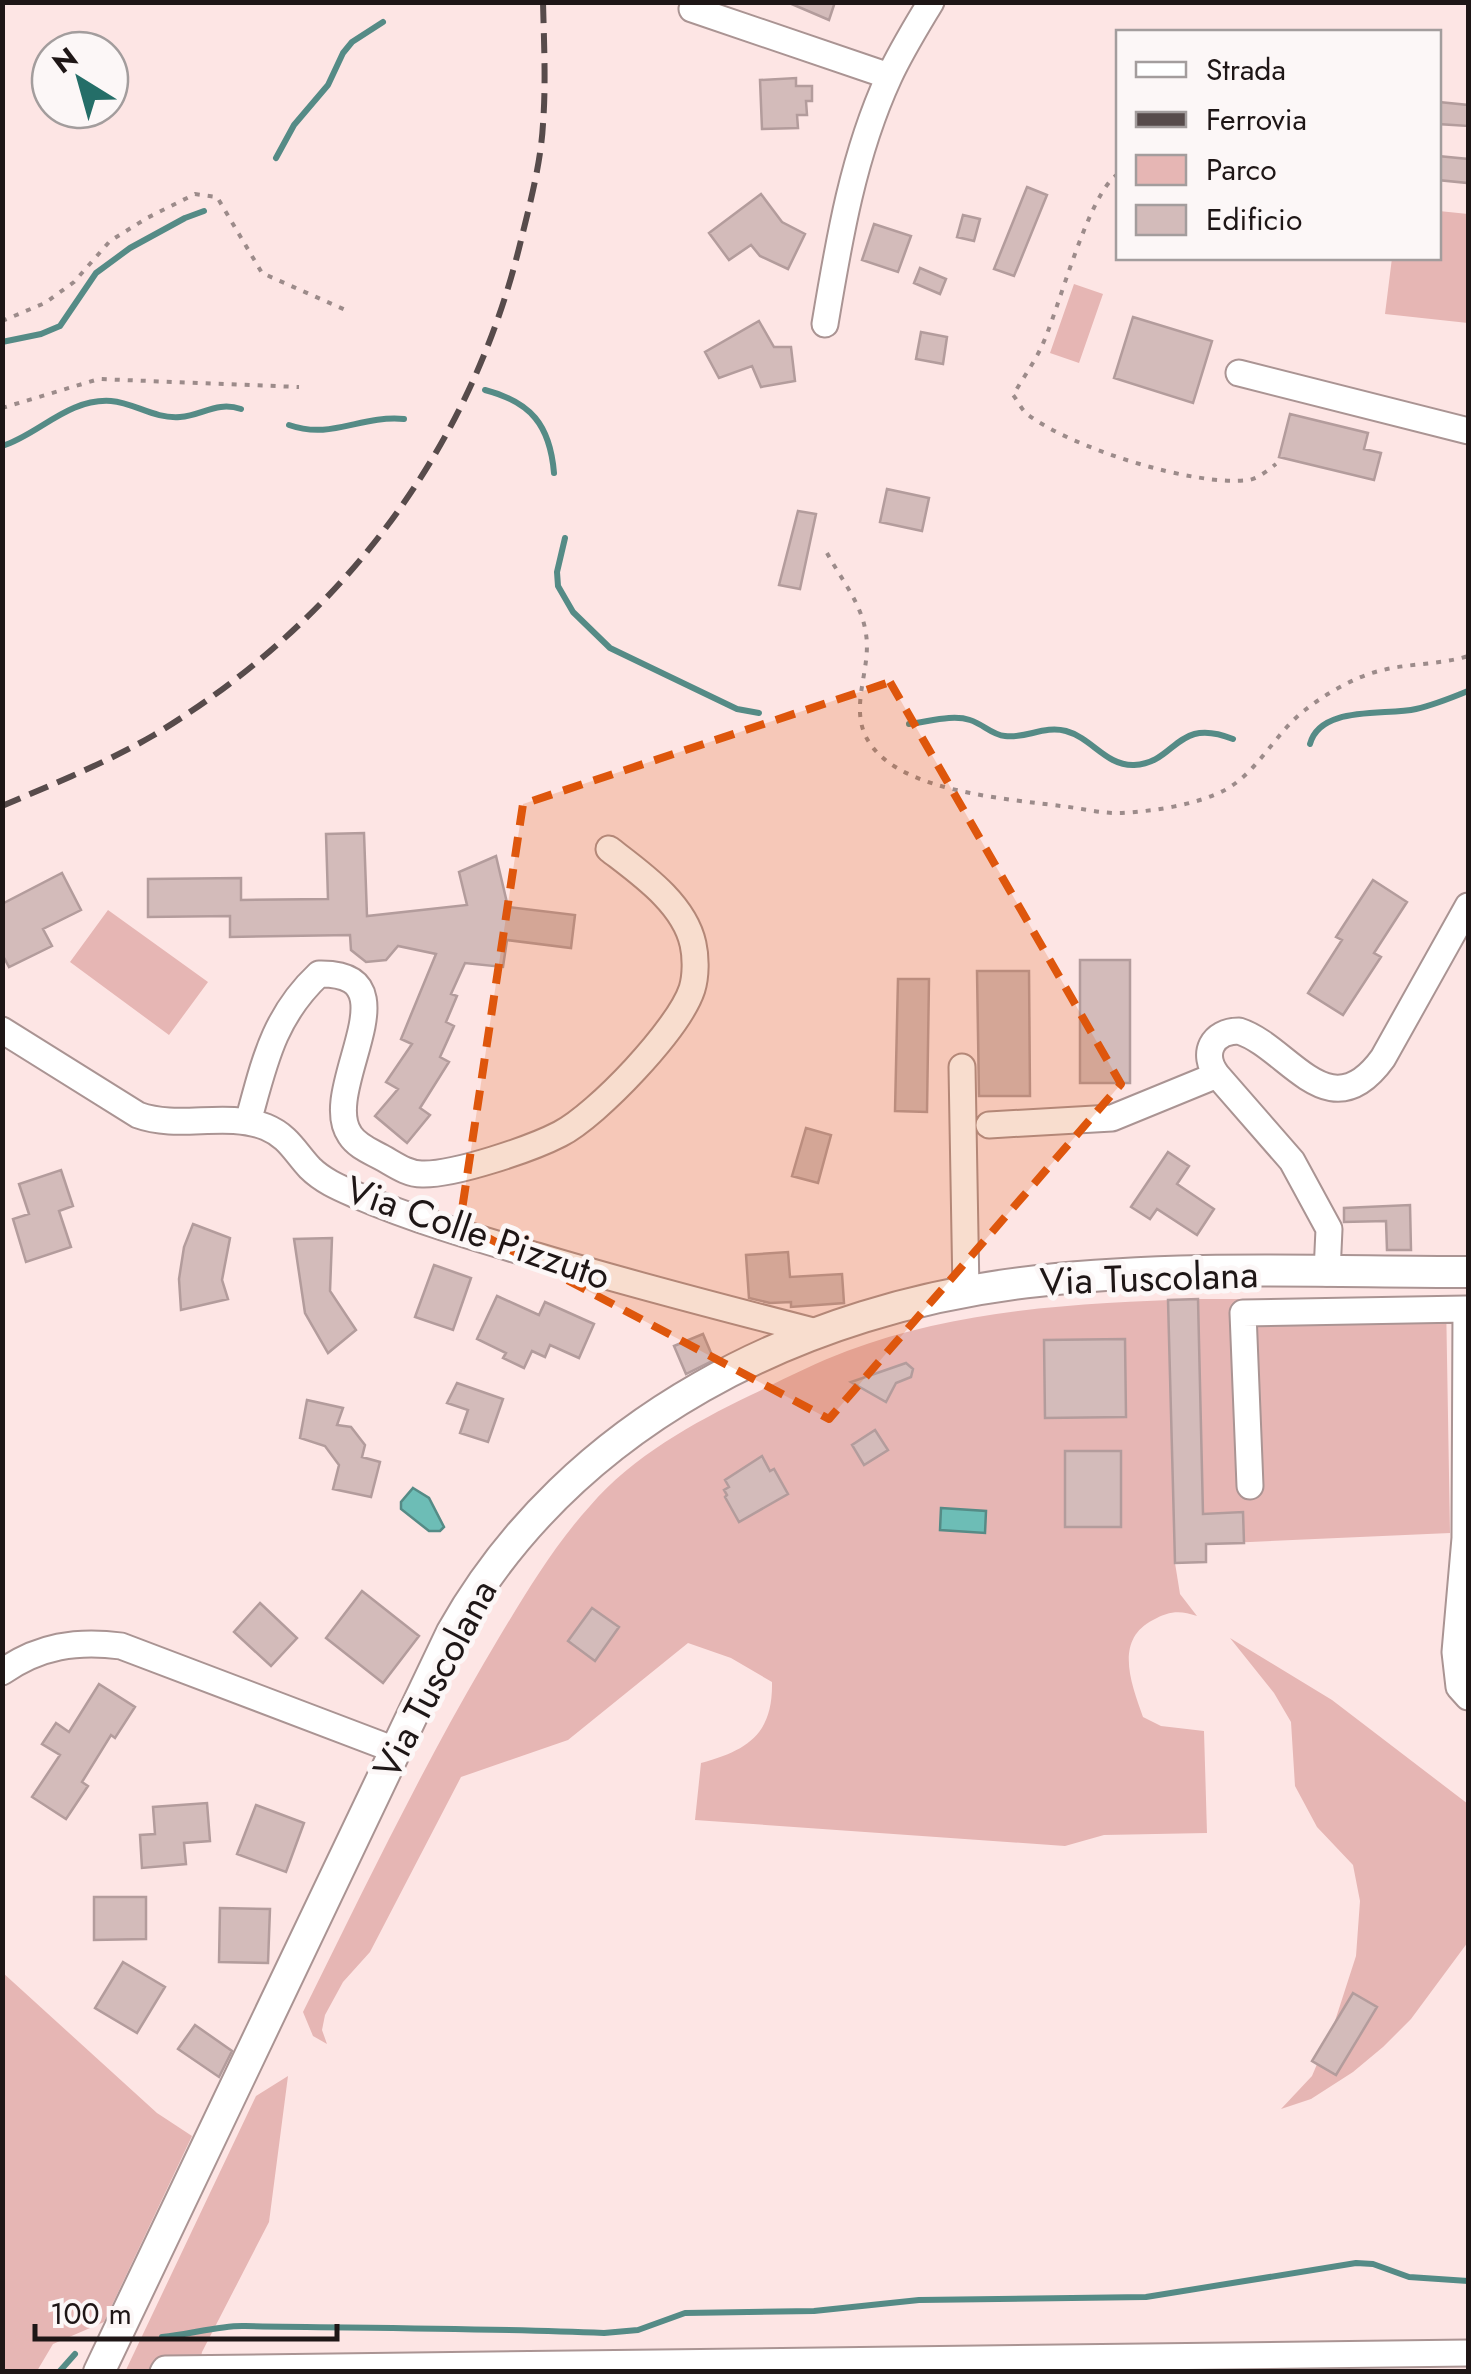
<svg xmlns="http://www.w3.org/2000/svg" width="1471" height="2374" font-family="Jost,sans-serif">
<style>
.green{fill:#e6b6b4}
.water{fill:#6dbdb6;stroke:#558b86;stroke-width:2.5}
.lines{fill:none;stroke-linecap:round;stroke-linejoin:round}
.stream{stroke:#558b86;stroke-width:6}
.building{fill:#d3bbba;stroke:#b39c9c;stroke-width:2.5}
.minor-casing{stroke:#aa9493;stroke-width:29}
.major-casing{stroke:#aa9493;stroke-width:34}
.path{stroke:#9c8b8a;stroke-width:4;stroke-dasharray:5 8;stroke-linecap:butt}
.minor{stroke:#fff;stroke-width:25}
.major{stroke:#fff;stroke-width:30}
.rail{stroke:#574b4b;stroke-width:6;stroke-dasharray:20 10;stroke-linecap:butt}
.marked{fill:#de560c;fill-opacity:0.2;stroke:#de560c;stroke-width:8;stroke-dasharray:20 12;stroke-linejoin:round}
.labels{text-anchor:middle;stroke-width:10;stroke-linejoin:round;paint-order:stroke}
.street-label{font-size:38px;fill:#1e1616;stroke:#fcf7f7}
</style>
<rect width="100%" height="100%" fill="#fde5e4"/>
<path class="green" d="M1439 211 1468 214V323L1385 314 1392 258H1438Z
M1074 284 1103 294 1079 363 1050 353Z
M108 910 208 982 169 1035 70 962Z
M1198 1299H1446L1450 1533 1206 1544V1562L1175 1563 1180 1594 1197 1616C1180 1610 1169 1611 1153 1620 1114 1640 1131 1683 1143 1717L1161 1726 1204 1731 1207 1833 1104 1835 1065 1846 695 1820 701 1763C748 1750 773 1734 772 1682L731 1658 688 1643 568 1740 461 1777 370 1952 343 1982 325 2015 322 2030 327 2044 313 2036 303 2012C361 1895 418 1776 484 1663 515 1611 549 1551 590 1506 633 1456 693 1423 751 1395 782 1380 815 1363 847 1351 958 1309 1080 1303 1198 1299Z
M1230 1638 1332 1700 1468 1804V1942L1411 2019 1383 2047 1353 2072 1311 2099 1281 2109 1312 2076 1334 2024 1356 1956 1360 1901 1353 1865 1317 1827 1295 1786 1291 1722 1274 1693Z
M2 1972 157 2113 192 2136 104 2322 53 2344 37 2371H3Z
M288 2076 269 2222 202 2352 198 2371 125 2372 256 2096Z"/>
<path class="water" d="M413 1488 429 1498 444 1527 440 1531H429L401 1509V1502Z
M941 1508 986 1511 985 1533 940 1530Z"/>
<g class="lines">
<path class="stream" d="M276 158 294 125 328 85 343 53 352 42 383 22
M2 342 41 334 60 326 96 273 130 248 185 218 204 211
M485 390C531 402 550 425 554 473
M289 425C332 440 360 415 404 419
M2 446C38 435 68 398 111 401 135 403 154 419 180 417 203 415 217 401 241 409
M565 538 557 572 558 586 573 612 610 648 737 709 759 713
M909 724C928 722 952 714 970 720 983 724 992 735 1005 736 1026 739 1044 725 1066 731 1092 738 1106 766 1134 765 1177 763 1175 716 1233 739
M1310 744C1320 705 1385 716 1416 709 1434 705 1451 698 1468 691
M162 2337C190 2335 218 2325 245 2326 365 2328 484 2328 604 2333L638 2330 685 2313 814 2311 919 2300 1146 2297 1356 2263 1373 2264 1409 2277 1468 2281
M59 2372 75 2354"/>
</g>
<path class="building" d="M787 2H835L829 20Z
M796 78V86H812V101H806L807 115H797L798 128 762 129 760 80Z
M1439 102 1468 105V126L1438 124Z
M1438 156 1468 159V183L1438 180Z
M1027 187 1047 195 1014 276 994 269Z
M761 194 782 222 805 234 788 269 760 256 751 245 729 260 709 233Z
M963 215 980 219 974 241 957 237Z
M874 224 911 236 898 272 862 260Z
M920 268 946 279 940 294 914 283Z
M1133 317 1212 341 1193 403 1114 378Z
M759 321 774 347H791L795 381 761 387 752 366 719 378 705 352Z
M921 332 947 337 943 364 916 359Z
M1290 414 1368 433 1364 449 1381 453 1374 480 1279 457Z
M887 489 929 498 922 531 880 522Z
M798 511 816 514 800 589 779 585Z
M364 833 367 916 467 905 459 872 496 856 508 907 575 915 571 948 507 940 503 967 465 963 451 994 457 996 446 1022 454 1026 440 1057 449 1062 420 1108 430 1115 407 1143 375 1116 398 1089 386 1082 412 1044 401 1039 436 954 398 946 386 960 366 962 351 950 350 935 230 937V916L148 917V879L241 878V900L328 899 326 834Z
M62 873 81 910 43 929 52 946 9 967 2 954V904Z
M1373 880 1407 902 1374 953 1381 957 1343 1015 1308 993 1342 940 1336 937Z
M1080 960H1130V1083H1080Z
M977 971H1029L1030 1096H979Z
M898 979H929L927 1112 895 1111Z
M806 1128 831 1135 818 1183 792 1176Z
M1168 1152 1189 1166 1177 1184 1214 1209 1197 1235 1157 1209 1150 1219 1131 1207Z
M61 1170 73 1206 59 1211 71 1247 26 1262 13 1219 29 1214 19 1184Z
M1410 1205 1411 1250H1387L1386 1221 1344 1222V1208Z
M193 1224 230 1238 222 1280 228 1299 181 1310 179 1279 184 1247Z
M332 1238 330 1291 356 1330 328 1353 305 1313 294 1239Z
M788 1252 790 1277 842 1274 844 1303 791 1307V1302L770 1303 749 1298 746 1255Z
M434 1265 471 1278 453 1330 415 1317Z
M497 1296 539 1315 545 1302 594 1324 579 1358 550 1345 545 1357 532 1351 524 1368 503 1358 506 1353 477 1339Z
M1198 1299 1203 1514 1243 1512 1244 1543 1206 1544V1562L1175 1563 1168 1300Z
M703 1334 714 1360 686 1374 674 1346Z
M1125 1339 1126 1417 1045 1418 1044 1340Z
M906 1363 913 1369 911 1377 896 1383 886 1402 851 1382Z
M457 1383 503 1399 488 1442 460 1433 468 1410 447 1403Z
M307 1400 343 1408 337 1425 351 1427 365 1445 362 1457 380 1462 371 1497 333 1489 339 1465 325 1446 300 1438Z
M875 1430 888 1450 864 1465 852 1445Z
M1065 1451H1121V1527H1065Z
M762 1456 770 1471 774 1469 788 1494 739 1522 725 1497 727 1495 724 1490 729 1487 725 1480Z
M362 1591 419 1636 383 1683 326 1638Z
M260 1603 297 1638 271 1666 234 1632Z
M592 1608 619 1627 595 1661 568 1641Z
M99 1684 135 1707 115 1738 111 1735 82 1782 88 1786 66 1819 32 1797 60 1755 42 1744 56 1723 69 1732Z
M207 1803 210 1841 184 1843 186 1864 142 1868 140 1835 155 1834 153 1807Z
M256 1805 304 1823 286 1872 237 1854Z
M94 1897H146V1939L94 1940Z
M220 1908 270 1909 268 1963 219 1962Z
M123 1962 165 1987 137 2033 95 2008Z
M1353 1993 1377 2007 1336 2075 1312 2061Z
M195 2025 232 2051 219 2077 178 2049Z"/>
<g class="lines">
<defs>
<path id="minor" d="M692 9 889 76
M825 324C839 240 853 155 889 77 901 51 916 27 931 2
M1239 373 1468 431
M2 1030 138 1115C179 1130 225 1111 266 1127 288 1136 295 1152 310 1168 323 1181 340 1188 356 1195 414 1220 476 1238 537 1256 630 1284 723 1308 817 1332
M962 1067 966 1292
M1217 1075C1201 1054 1212 1031 1239 1031 1289 1047 1329 1133 1383 1058L1468 906
M248 1122C264 1064 273 1017 319 974 418 972 318 1090 350 1135 357 1146 370 1151 381 1157 394 1164 407 1174 422 1174 454 1175 531 1149 560 1134 597 1115 679 1029 692 989 696 976 696 957 693 944 684 903 640 873 609 849
M989 1125 1112 1118 1217 1075 1292 1161 1329 1229 1327 1273
M1468 1309H1466L1465 1538 1455 1652 1459 1687 1468 1697
M1250 1486 1243 1313 1466 1309
M2 1672C39 1646 77 1640 121 1646L395 1750
M163 2372 165 2369 1468 2353"/>
<path id="major" d="M99 2372 452 1632C571 1421 803 1306 1038 1281 1180 1265 1326 1272 1468 1272"/>
</defs>
<use href="#minor" class="minor-casing"/>
<use href="#major" class="major-casing"/>
<path class="path" d="M1118 174C1088 193 1059 310 1041 348 1033 364 1022 380 1013 395 1018 401 1021 409 1027 414 1071 448 1195 487 1249 480 1259 478 1268 470 1276 464
M2 321 45 303 74 282 110 241 147 218 195 194 217 197 262 273 350 312
M2 408 99 379 299 387
M827 553C841 579 862 604 866 634 872 671 846 711 871 745 904 792 1008 799 1061 806 1081 808 1102 814 1122 813 1154 811 1196 805 1225 790 1258 772 1276 732 1305 710 1325 694 1355 677 1379 671 1408 663 1440 665 1468 656"/>
<use href="#minor" class="minor"/>
<use href="#major" class="major"/>
<path class="rail" d="M2 806C53 784 106 763 154 735 341 622 472 449 522 236 531 200 541 161 543 124 546 84 544 43 543 2"/>
</g>
<path class="marked" d="M890 682 1121 1084 829 1419 460 1223 523 804Z"/>
<g class="labels">
<g class="street-label">
<text transform="translate(478 1233) rotate(19)" y="13">Via Colle Pizzuto</text>
<text transform="translate(1149 1278) rotate(-2)" y="13">Via Tuscolana</text>
<text transform="translate(435 1679) rotate(-62)" y="13">Via Tuscolana</text>
</g>
</g>
<rect width="1471" height="2374" fill="none" stroke="#1e1616" stroke-width="10"/>
<rect x="1116" y="30" width="325" height="230" fill="#fcf7f7" stroke="#a39d9d" stroke-width="2.5"/>
<rect x="1136" y="62" width="50" height="15" fill="#ffffff" stroke="#a39d9d" stroke-width="2.5"/>
<text x="1206" y="80" font-size="30" fill="#1e1616">Strada</text>
<rect x="1136" y="112" width="50" height="15" fill="#574b4b" stroke="#a39d9d" stroke-width="2.5"/>
<text x="1206" y="130" font-size="30" fill="#1e1616">Ferrovia</text>
<rect x="1136" y="155" width="50" height="30" fill="#e6b6b4" stroke="#a39d9d" stroke-width="2.5"/>
<text x="1206" y="180" font-size="30" fill="#1e1616">Parco</text>
<rect x="1136" y="205" width="50" height="30" fill="#d3bbba" stroke="#a39d9d" stroke-width="2.5"/>
<text x="1206" y="230" font-size="30" fill="#1e1616">Edificio</text>
<g transform="translate(80 80) rotate(323)"><circle r="48" fill="#fcf7f7" stroke="#a39d9d" stroke-width="2.5"/>
<path d="M0-8L18 38L0 25L-18 38Z" fill="#246e68"/>
<text y="-15" font-size="28" font-weight="bold" text-anchor="middle" fill="#1e1616">N</text>
</g>
<path d="M35 2324v15h302v-15" fill="none" stroke="#1e1616" stroke-width="5"/>
<text x="50" y="2324" font-size="30" fill="#1e1616" stroke="#fcf7f7" stroke-width="8" paint-order="stroke">100 m</text>
</svg>
